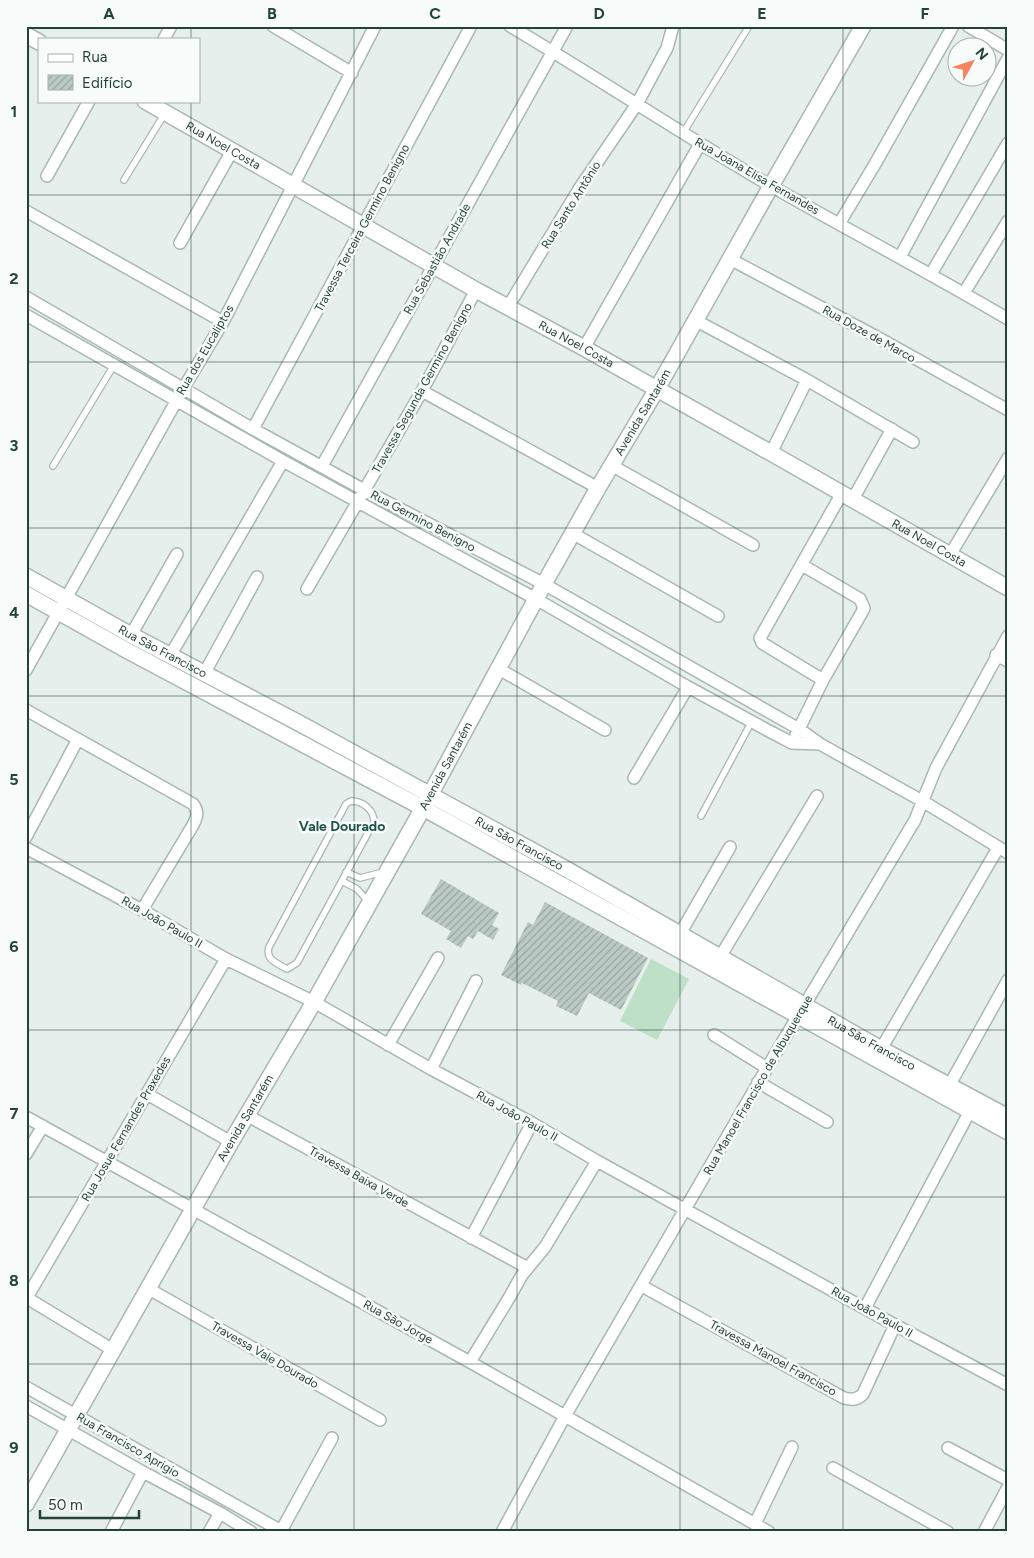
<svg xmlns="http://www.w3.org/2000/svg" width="1034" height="1558" font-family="Figtree,sans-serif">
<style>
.pitch{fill:#bfe0c8}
.building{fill:url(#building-hatch)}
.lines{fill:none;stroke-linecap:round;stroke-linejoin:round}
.service-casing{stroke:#a8b8b2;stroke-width:8}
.minor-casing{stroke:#a8b8b2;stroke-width:14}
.tertiary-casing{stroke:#a8b8b2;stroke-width:18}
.service{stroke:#fff;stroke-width:5.5}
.minor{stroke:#fff;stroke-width:11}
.tertiary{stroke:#fff;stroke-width:15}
.grid{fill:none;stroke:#24423a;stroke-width:1;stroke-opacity:0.55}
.labels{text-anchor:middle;stroke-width:5;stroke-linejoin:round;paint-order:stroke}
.street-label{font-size:12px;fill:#24423a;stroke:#f7fbf9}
.neighbourhood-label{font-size:14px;font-weight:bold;fill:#1f5548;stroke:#f7fbf9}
.neatline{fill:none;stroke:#24423a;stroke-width:2}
.grid-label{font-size:16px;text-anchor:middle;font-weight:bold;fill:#24423a}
</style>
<defs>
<pattern id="building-hatch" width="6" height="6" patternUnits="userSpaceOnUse" patternTransform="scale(1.25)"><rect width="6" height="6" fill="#bbcac4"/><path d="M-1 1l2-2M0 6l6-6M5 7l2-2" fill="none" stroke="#98a6a0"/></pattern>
</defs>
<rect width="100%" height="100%" fill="#e6efeb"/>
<path class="pitch" d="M651 959 689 979 657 1040 620 1021Z"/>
<path class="building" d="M441 879 499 913 492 925 499 929 493 940 478 931 473 939 468 936 461 948 446 939 451 931 421 914Z
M545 902 648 958 621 1010 589 993 577 1016 556 1006 558 1001 522 983 521 985 501 975 528 922 533 925Z"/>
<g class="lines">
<defs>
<path id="service" d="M683 133 749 26
M124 180 165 113
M53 466 114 365
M351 801C363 801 374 810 374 822L297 963 287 969C277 963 265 960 269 947L346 804Z
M701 816 752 721
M346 872 360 878 383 872
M342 881 357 889 369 902"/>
<path id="minor" d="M273 26 352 73
M510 26C598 78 683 135 771 186 850 231 930 273 1008 319
M968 26 1008 50
M164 39 171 26
M47 176 89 101
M26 211 223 322
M839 224 875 164 953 26
M180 243 232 151
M900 257 1008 58
M730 259 875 336 1008 410
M931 274 1008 143
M964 293 1008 221
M26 297 253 429 364 490 544 584 799 729 820 744 924 802 1008 853
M508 307 579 189 637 104 667 48 673 26
M26 315 283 461 536 599 688 687 769 731 792 743 820 744
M695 320 807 380 913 442
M584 348 700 144
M422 391 598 488
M253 429 471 26
M771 453 807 380
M611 465 753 545
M322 466 567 26
M853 499 892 429
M572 533 718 616
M950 555 1008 458
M307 589 422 391 476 290
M131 635 177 554
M996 655 1008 661
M170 656 283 461
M499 669 605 730
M26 670 183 389 223 322 375 26
M204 674 257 577
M823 680 762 643 760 638 842 493
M26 710 193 804C199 812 197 817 193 825L142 910
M796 735 823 680 861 614 864 608 860 599 802 565
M634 778 688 687
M26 837 78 739
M26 848 142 910 226 959 314 1002 431 1069 532 1123 597 1161 895 1325 1008 1385
M680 934 730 847
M720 957 817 796
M714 1035 767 1068
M388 1045 438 958
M881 1049 998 848
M431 1069 476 981
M758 1082 827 1122
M949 1086 1008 980
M147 1094 231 1142
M248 1116 526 1267
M26 1117 470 1362 769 1532
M26 1154 43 1126
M471 1238 532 1123
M642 1286 844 1398C852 1400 857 1400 863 1394L895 1325
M149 1289 380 1420
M27 1298 113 1350
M26 1299 226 959
M865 1308 970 1111
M470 1362 509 1298 522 1275 545 1247 597 1161
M26 1387 283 1532
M26 1406 143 1472 220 1513 251 1532
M948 1448 1008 1480
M833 1468 948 1532
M755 1524 792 1447
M281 1531 332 1438
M111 1532 143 1472
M209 1532 220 1513
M502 1532 565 1416 767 1068 915 820 936 768 1008 636
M984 1532 1008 1487"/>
<g id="tertiary">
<path d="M26 35 39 42"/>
<path id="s1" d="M145 101 476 290 584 348 771 453 1008 588"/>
<path id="s2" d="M26 576 131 635 297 722 566 869 881 1049 1008 1117"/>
<path d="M26 594 128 651 423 808 1008 1132"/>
<path id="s3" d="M26 1504 231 1142 314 1002 423 808 544 584 598 488 657 389 771 186 863 26"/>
</g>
</defs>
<use href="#service" class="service-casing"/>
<use href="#minor" class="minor-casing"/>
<use href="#tertiary" class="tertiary-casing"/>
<use href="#service" class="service"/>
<use href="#minor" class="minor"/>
<use href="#tertiary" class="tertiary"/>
</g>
<path class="grid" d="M191 26V39M354 26V1532M517 26V1532M680 26V1532M843 26V1532M191 101V1532M26 195H1008M26 362H1008M26 528H1008M26 696H1008M26 862H1008M26 1030H1008M26 1197H1008M26 1364H1008"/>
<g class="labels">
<g class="street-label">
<text dy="4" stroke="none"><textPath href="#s1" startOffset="90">Rua Noel Costa</textPath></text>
<text transform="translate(757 176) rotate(30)" y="4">Rua Joana Elisa Fernandes</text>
<text transform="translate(571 205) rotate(-58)" y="4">Rua Santo Antônio</text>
<text transform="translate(362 228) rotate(-62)" y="4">Travessa Terceira Germino Benigno</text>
<text transform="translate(437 259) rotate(-61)" y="4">Rua Sebastião Andrade</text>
<text transform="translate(869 334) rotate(29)" y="4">Rua Doze de Marco</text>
<text dy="4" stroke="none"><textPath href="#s1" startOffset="495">Rua Noel Costa</textPath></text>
<text transform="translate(205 350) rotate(-60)" y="4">Rua dos Eucaliptos</text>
<text transform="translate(422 388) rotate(-61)" y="4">Travessa Segunda Germino Benigno</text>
<text dy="4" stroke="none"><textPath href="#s3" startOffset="1254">Avenida Santarém</textPath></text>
<text transform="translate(423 521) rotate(28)" y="4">Rua Germino Benigno</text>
<text dy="4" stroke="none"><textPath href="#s1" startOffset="900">Rua Noel Costa</textPath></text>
<text dy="4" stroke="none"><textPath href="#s2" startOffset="156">Rua São Francisco</textPath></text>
<text dy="4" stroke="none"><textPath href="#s3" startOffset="849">Avenida Santarém</textPath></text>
<text dy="4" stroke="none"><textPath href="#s2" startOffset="561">Rua São Francisco</textPath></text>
<text transform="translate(162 922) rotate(30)" y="4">Rua João Paulo II</text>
<text dy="4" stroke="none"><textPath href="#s2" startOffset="966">Rua São Francisco</textPath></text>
<text transform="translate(758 1085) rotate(-60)" y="4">Rua Manoel Francisco de Albuquerque</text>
<text transform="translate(517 1116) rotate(29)" y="4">Rua João Paulo II</text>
<text dy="4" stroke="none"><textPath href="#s3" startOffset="444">Avenida Santarém</textPath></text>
<text transform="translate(126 1129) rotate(-60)" y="4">Rua Josue Fernandes Praxedes</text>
<text transform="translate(359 1177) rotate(29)" y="4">Travessa Baixa Verde</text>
<text transform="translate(872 1312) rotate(29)" y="4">Rua João Paulo II</text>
<text transform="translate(398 1322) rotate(29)" y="4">Rua São Jorge</text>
<text transform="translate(265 1355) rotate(30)" y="4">Travessa Vale Dourado</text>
<text transform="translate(773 1358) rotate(29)" y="4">Travessa Manoel Francisco</text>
<text transform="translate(128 1445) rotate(30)" y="4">Rua Francisco Aprigio</text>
</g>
<g class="neighbourhood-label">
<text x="342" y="831">Vale Dourado</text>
</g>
</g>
<rect width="1034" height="1558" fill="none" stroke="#f7fbf9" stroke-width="55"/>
<rect x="38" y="38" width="162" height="65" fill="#f7fbf9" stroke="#a3b1ad"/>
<rect x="48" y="54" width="25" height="8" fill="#ffffff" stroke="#a3b1ad"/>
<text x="82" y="62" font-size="15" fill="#24423a">Rua</text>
<rect x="48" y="75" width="25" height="15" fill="url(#building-hatch)" stroke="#a3b1ad"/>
<text x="82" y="88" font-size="15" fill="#24423a">Edifício</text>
<g transform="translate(972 62) rotate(50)"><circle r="24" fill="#f7fbf9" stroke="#a3b1ad"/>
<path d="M0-4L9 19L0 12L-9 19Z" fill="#f4845f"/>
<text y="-8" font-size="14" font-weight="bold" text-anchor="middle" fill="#24423a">N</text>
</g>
<path d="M40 1510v8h99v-8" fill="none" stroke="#24423a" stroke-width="2.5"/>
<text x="48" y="1510" font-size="15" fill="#24423a" stroke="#f7fbf9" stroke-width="4" paint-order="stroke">50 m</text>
<rect x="28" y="28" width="978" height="1502" class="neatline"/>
<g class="grid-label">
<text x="109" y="19">A</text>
<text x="272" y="19">B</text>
<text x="435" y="19">C</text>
<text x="599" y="19">D</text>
<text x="762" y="19">E</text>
<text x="925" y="19">F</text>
<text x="14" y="117">1</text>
<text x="14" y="284">2</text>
<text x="14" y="451">3</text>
<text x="14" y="618">4</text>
<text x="14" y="785">5</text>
<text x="14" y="952">6</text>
<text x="14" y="1119">7</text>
<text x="14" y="1286">8</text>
<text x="14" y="1453">9</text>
</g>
</svg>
